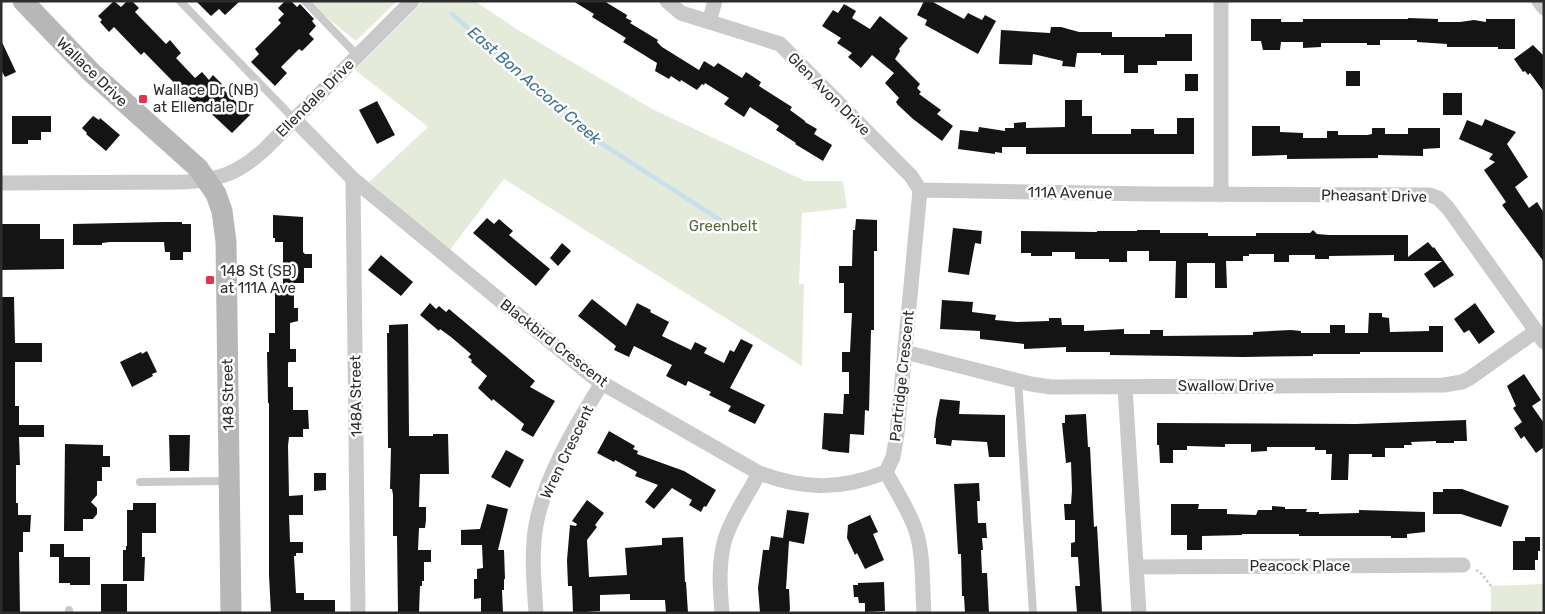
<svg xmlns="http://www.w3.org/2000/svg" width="1545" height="614" font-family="Rubik,sans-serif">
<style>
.green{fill:#e5ebdb}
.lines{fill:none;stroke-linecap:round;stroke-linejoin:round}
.stream{stroke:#c8e0ea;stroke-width:4.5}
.building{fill:#141414}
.path{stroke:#cacaca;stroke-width:2.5;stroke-dasharray:2.5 2.5;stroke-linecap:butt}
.lane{stroke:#cacaca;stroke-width:8}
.street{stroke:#cacaca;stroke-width:15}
.secondary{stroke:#b7b7b7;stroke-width:21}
.poi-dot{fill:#e03450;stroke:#fff;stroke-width:2}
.labels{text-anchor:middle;stroke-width:5;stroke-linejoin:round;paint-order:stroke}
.street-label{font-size:15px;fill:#2d2d2d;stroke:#fff}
.poi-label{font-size:15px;fill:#2d2d2d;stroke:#fff;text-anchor:start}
.park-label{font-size:15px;fill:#54683c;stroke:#fff}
.water-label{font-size:16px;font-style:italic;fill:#3e758d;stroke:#fff}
</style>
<rect width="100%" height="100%" fill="#fff"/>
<path class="green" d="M306 1H397L356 41Z
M423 1H475L518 30 652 109 805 181H843L847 208 802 213 799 284H804L802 366 504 179 449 251 369 182 428 127 355 70Z
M1544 584V613H1491V586Z"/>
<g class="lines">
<path class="stream" d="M452 14 593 138 720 220"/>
</g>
<path class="building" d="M114 1 121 7 127 1H132L139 8 135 12 166 44 170 40 181 53 176 58 195 78 202 72 209 80 213 75 222 84 220 86 238 104 242 100 253 112 232 133 201 104 198 107 144 52 141 55 114 27 109 32 100 22 102 20 98 16Z
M196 1H240L225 15 219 9 211 16Z
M285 1H291L297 7 300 4 314 19 312 21 316 26 309 34 314 39 302 51 299 49 281 67 287 73 275 86 251 62 259 54 255 49 281 23 278 20 284 14 278 8Z
M573 1H604L627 15 626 18 632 21 630 23 658 40 657 42 662 47 699 70 704 61 714 67 718 63 742 78 746 72 761 82 759 86 792 107 790 110 805 121V122L817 129 814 134 832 145 823 161 795 144 796 143 776 130 779 126 750 107 744 117 724 104 729 98 705 83 704 85 702 84 697 90 681 80 680 82 671 76 669 79 655 71 657 63 623 42 626 38 592 17 594 14Z
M924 1H931L964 19 968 13 982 20 985 15 996 21 978 54 925 25 927 20 917 15Z
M844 4 856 11 852 18 870 29 880 16 908 38 899 49 900 51 895 59 920 84 917 88 921 92 919 94 941 110 937 114 953 126 942 141 913 119 898 105 896 102 899 98 885 83 894 73 872 55 861 68 848 57 852 53 837 43 841 38 822 26 833 10 838 13Z
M1408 18 1438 19V22H1460L1474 20 1486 22V19H1515V49H1498V47H1447V44L1417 42V40H1380V45H1367V43H1321V47L1303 48V42H1281L1280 50H1263L1261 41H1251V19H1281V22H1303V19H1408Z
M1051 27H1061L1079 32H1112V37H1165V34H1192V61H1157V65H1138V73H1124V55H1101V53H1077L1075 67 1062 66 1063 61 1033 54 1032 65 999 64 1001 30 1050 33Z
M1 40 16 72 5 77 1 70Z
M1533 45 1544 56V92L1530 73 1528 75 1525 71 1523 72 1514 59Z
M1346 71H1360V86H1346Z
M1185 74H1198V91H1185Z
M1443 93H1462V115H1443Z
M1065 100H1082V116H1092V134H1131V129H1154V134H1177V118H1194V154H1026V147H1002V153L995 152V154L958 149 960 130 978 132 979 127 1005 131V128H1014V123L1026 122V128L1065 127Z
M377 101 395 135 377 144 359 110Z
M12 116H51V132H41V140H28V144H12Z
M93 116 99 120 100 118 120 135 106 151 86 134 87 133 82 128Z
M1485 119 1516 132 1507 144 1528 177 1515 187 1529 208 1537 202 1544 213V262L1502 205 1506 202 1484 170 1495 162 1489 159 1493 154 1459 139 1467 120 1482 126Z
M1252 126H1280V132L1303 133V138H1327V131H1338V135H1367L1372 134V128H1385V134H1408V128H1440V148L1423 149V156L1378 155V158L1287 159V155L1252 156Z
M273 215 303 217V252L305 254H312V268H304V283H294V308H298V321L290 323V349H296V362H289L288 363V387H293V410H308L309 429H303V437H289L288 446 289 496 303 495V515H289L290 542H303V553H296V556H294L296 593H304V600H335V613H271L269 575V403H268L267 352H269V333H275V290H283V242H275V238H273Z
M487 218 494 224 499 219 513 231 509 235 550 269 536 286 473 233Z
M856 219 877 220V251H874V330H871L869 411 865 410 864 435 850 434 849 453 828 451V450L822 449 824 413 843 414 844 394H849V372H842V352H850L852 313H844V283H839V266H852L853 230H855Z
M165 222H182V224H191V252H183V260H170V252H165L164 242H110L102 243V245H73V224Z
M1 224H40V239H64V269L1 270Z
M953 228 982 231 981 244 975 243 969 275 948 272Z
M1137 230H1160V233H1208V236H1256V233H1310L1313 230 1317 234 1329 235H1408V257L1428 242 1433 248 1434 247 1454 275 1434 288 1424 274 1442 261H1394V255L1329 256V259H1315V255H1289V262H1274V254H1249V256H1243V261H1226L1227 288H1215V263H1187V298H1175L1176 261H1149V251H1127V262H1109V259H1075V252H1052V256H1031V253H1021V231L1097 232V231H1137Z
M562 243 571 251 558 266 550 258Z
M381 255 413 282 401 296 368 270Z
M1 297H14L15 343H42V362H15V406H19V425H44V437H19L20 465H16V503H18V515H31L30 532H23V552H19L20 613H1Z
M592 299 626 326 637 303 651 310 650 312 669 322 662 336 691 350 695 342 707 348 704 353 724 363 730 350 734 352 741 339 753 345 730 388 765 405 755 424 728 411 731 406 709 395 711 392 688 381 686 386 666 376 672 365 634 346 629 357 614 350 616 346 578 316Z
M942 300 973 302 972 312 996 315 995 320 1017 322 1049 321V318H1061L1062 325H1084V331L1124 329V334H1150V330H1163V336L1253 335V332L1291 330 1301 331V333H1330V325H1345V333H1368L1369 313H1382V317L1389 318 1390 332 1429 331V326H1443V352H1360V354H1313V356L1243 357 1110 355V352H1066V347L1024 349V344L980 339V331L940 329Z
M430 303 436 309 439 306 446 312 449 309 535 381 530 387 555 401 533 437 521 430 524 424 493 399 492 401 478 388 487 376 471 362 472 360 468 357 471 354 451 337 440 329 439 331 420 315Z
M1475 303 1495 332 1479 344 1469 330 1464 333 1454 319Z
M408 324 409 436H433V434H448L449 474H420L419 507H426V520L425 528H419L418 550H431V562H424V581H422V586H420L419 613H398L397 536H393V495L392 489H390L391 448H388L387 333H389V325Z
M147 351 157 372 152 374 153 376 132 387 120 362 141 352 142 354Z
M1524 374 1541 400 1532 406 1544 423V447L1536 453 1524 436 1521 439 1514 428 1522 422 1513 408 1516 406 1507 386Z
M940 399 960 401 959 414 1005 415V457H989L987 442 952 440 951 446 936 444V438H934L936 419Z
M1086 414 1088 447H1090L1094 527 1097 526 1102 613H1077L1075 586H1080L1078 557H1071V543L1075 542V520H1065L1064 504H1071L1072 490 1071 462 1066 463 1062 423H1065V415Z
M1466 420 1467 441H1454V443H1436V441L1411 442 1412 445H1404V448H1385V457H1372V454H1349L1348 480H1331L1332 454H1326V450H1315V447H1267V451L1251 452V444H1225V447L1187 446V450H1173V463H1160L1159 445H1157V423L1356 424Z
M609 431 635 446 633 449 638 451 637 454 684 471 716 490 706 507 704 506 701 512 689 505 692 500 672 488 654 509 645 502 658 485 635 476 637 472 615 460 614 462 597 453Z
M169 435H190L189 471H170Z
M65 444 103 445V456H110V467H102V481H97V495L91 502 97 508V514L93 519H83V531H64Z
M506 450 524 460 510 488 491 477Z
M314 473H326V490L314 491Z
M979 483 980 501H977L978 523H986L987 538H982L983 550H981L982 573H987L989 613H965L964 596H962L961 554H958L954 484Z
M1443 489H1462L1509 506 1501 527 1461 514H1433V492H1443Z
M587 500 604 513 595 525 597 527 587 540 589 577 627 575 625 548 662 545V538L683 537 685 582H686L688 613H666L665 600H630V594L600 595V611L573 613 572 586H568L567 560 570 525 576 526 577 524 572 521Z
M133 503H156V533H142V557H145L144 581H123V550H126V546H127V510H133Z
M487 504 508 509 498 550H504L505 579H504V590H502L503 613H481V598L474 599V579H477V569L483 568 482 545H461V530L480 529Z
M1171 504H1199L1198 509H1227V514L1256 515 1258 510H1272V506L1285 507V509H1307L1306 512H1319V514L1359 513V510L1425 512V532L1407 534V538H1391V536H1299V534H1242V535L1202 536V550H1187V535H1171Z
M787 510 809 513 804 544 789 541 786 589H789L790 609 789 613H760L758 588 763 550H769L771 536 783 538Z
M870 515 878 532 873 534 884 560 865 569 857 553 855 555 847 538 848 525Z
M1525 537H1540V551H1538V560H1535V570H1513V541H1525Z
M50 544H64V557H90V585H70V583H59V557H50Z
M884 582 885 611 865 612V603H859L858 597H854L853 585H858V583Z
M101 584H127V613H101Z"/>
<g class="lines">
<path class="path" d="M1476 570 1480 572 1491 586"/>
<path class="lane" d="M180 1 294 119
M305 1 357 55
M1018 380 1033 613
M140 482 227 481
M69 613V610"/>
<path class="street" d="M667 1 681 13 780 44 911 176 920 190
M1539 1 1544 8
M709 22 715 1
M294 119 353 179 592 376 602 383 759 473C804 490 841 490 886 472
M353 179 358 613
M1 183 185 182C220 180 238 173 264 150L412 1
M920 190 1151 194 1430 195 1438 198 1448 208 1544 342
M1221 195V1
M905 352 1031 384 1051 387 1444 385 1462 382 1470 378 1536 331
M1125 387 1139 613
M886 472 893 457 897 434 920 190
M886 472C896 491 909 510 916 531 924 556 922 587 924 613
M1136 567 1463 565
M536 613C534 584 531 554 536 525 545 476 576 425 602 383
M722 613C720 588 718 563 725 539 732 516 748 495 759 473"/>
<path class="secondary" d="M23 1 92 73 198 168 216 194 222 211 226 242 231 613"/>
</g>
<g class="poi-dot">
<rect x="138" y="94" width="10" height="10" rx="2.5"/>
<rect x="205" y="275" width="10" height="10" rx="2.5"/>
</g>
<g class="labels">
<g class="street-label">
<text transform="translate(92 72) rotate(44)" y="5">Wallace Drive</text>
<text transform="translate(829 94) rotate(45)" y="5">Glen Avon Drive</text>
<text transform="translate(315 98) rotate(-45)" y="5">Ellendale Drive</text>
<text transform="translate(1070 193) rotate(1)" y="5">111A Avenue</text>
<text transform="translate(1374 196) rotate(1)" y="5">Pheasant Drive</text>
<text transform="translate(554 343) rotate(38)" y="5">Blackbird Crescent</text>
<text transform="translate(902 376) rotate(-84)" y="5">Partridge Crescent</text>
<text x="1226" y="391">Swallow Drive</text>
<text transform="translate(228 395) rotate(-91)" y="5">148 Street</text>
<text transform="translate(356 396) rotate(-91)" y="5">148A Street</text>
<text transform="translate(567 452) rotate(-64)" y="5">Wren Crescent</text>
<text x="1300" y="571">Peacock Place</text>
</g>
<g class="poi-label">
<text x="153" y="95">Wallace Dr (NB)<tspan x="153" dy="17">at Ellendale Dr</tspan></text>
<text x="220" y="276">148 St (SB)<tspan x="220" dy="17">at 111A Ave</tspan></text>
</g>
<g class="park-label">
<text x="723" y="231">Greenbelt</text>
</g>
<g class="water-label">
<text transform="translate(535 85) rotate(41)" y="6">East Bon Accord Creek</text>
</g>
</g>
<rect width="1545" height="614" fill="none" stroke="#2d2d2d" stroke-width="5"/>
</svg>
